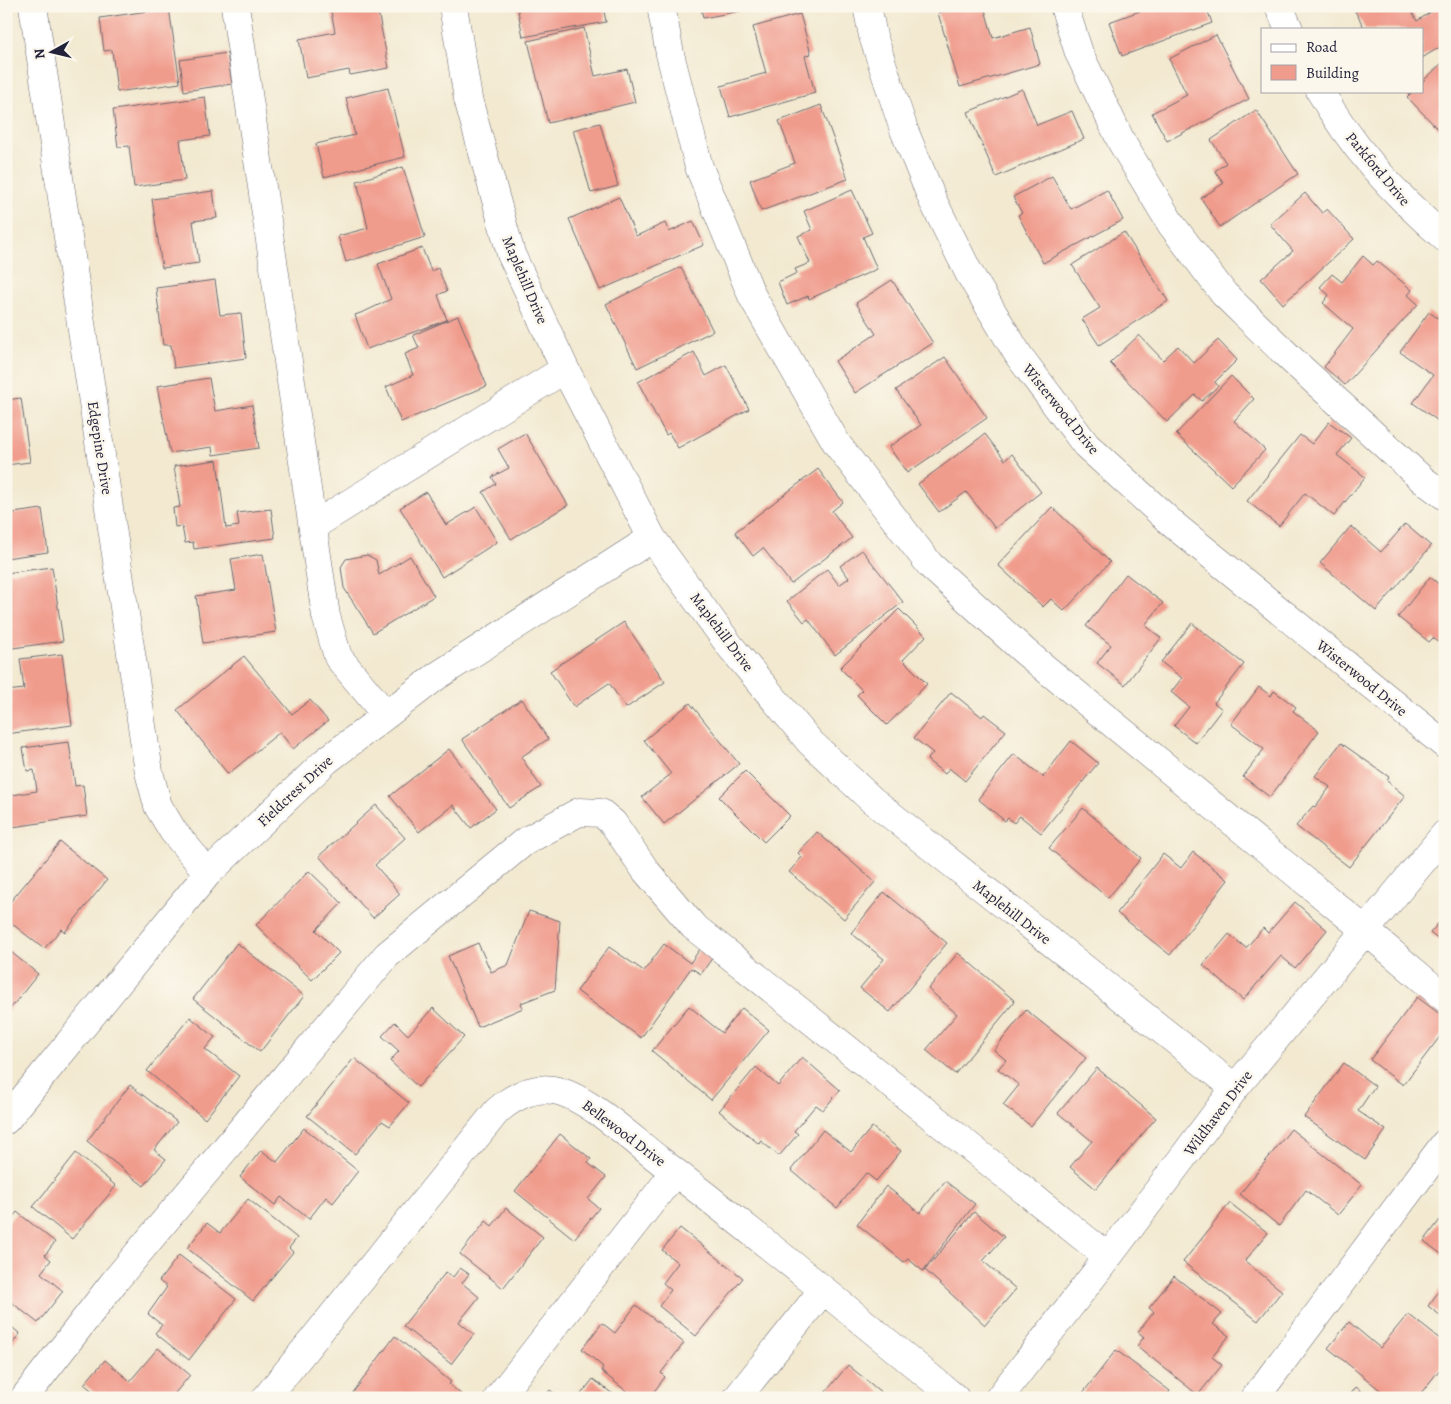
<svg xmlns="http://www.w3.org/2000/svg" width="1451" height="1404" font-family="Alegreya,serif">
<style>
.building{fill:#f09c8d}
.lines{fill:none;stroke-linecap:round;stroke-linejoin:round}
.minor-casing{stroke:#6b686f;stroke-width:29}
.minor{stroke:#fff;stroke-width:28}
.labels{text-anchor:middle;stroke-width:5;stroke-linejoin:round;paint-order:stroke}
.street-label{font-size:15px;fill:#22223b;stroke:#fbf7ec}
</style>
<rect width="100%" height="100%" fill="#fbf7ec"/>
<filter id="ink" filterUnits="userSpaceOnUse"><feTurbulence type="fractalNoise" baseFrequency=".02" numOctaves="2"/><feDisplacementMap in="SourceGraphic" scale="10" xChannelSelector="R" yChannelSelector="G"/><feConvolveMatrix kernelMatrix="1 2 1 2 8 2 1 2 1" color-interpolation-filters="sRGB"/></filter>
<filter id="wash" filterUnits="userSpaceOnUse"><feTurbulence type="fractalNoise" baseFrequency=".0096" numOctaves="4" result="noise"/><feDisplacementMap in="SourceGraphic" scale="20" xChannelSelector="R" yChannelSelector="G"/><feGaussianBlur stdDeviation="1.12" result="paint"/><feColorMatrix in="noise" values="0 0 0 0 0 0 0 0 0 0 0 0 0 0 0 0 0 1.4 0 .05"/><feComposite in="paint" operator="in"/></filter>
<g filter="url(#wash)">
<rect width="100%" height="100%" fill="#f2e9d0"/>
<g id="blocks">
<path class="building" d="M330 6H377L389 68 350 75 349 70 306 78 299 39 335 32Z
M517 6H603L606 22 523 37Z
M701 6H761V7L703 18Z
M962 6H984L993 38 1030 27 1040 64 960 87 938 13Z
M1154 6H1206L1212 23 1122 56 1109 22Z
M1363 6H1408L1417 21 1440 6H1445V44L1422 58V29H1365L1355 11Z
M169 8 180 83 117 92 112 50 104 51 100 18Z
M800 14 811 54 805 56 815 93 730 117 721 86 766 73 753 27Z
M584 28 595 76 627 69 635 102 548 123 528 41Z
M1216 35 1249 99 1167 141 1152 113 1187 95 1169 59Z
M227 53 232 84 184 91 180 60Z
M1443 62 1445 63V125L1439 130 1407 97 1413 91H1422V82Z
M388 88 405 157 324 177 316 144 355 135 346 98Z
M1022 89 1037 125 1072 111 1084 139 996 177 968 112Z
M205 97 210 136 180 140 185 180 134 187 129 146 118 147 113 110Z
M821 105 848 179 761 211 750 180 795 163 779 121Z
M1256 110 1298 174 1220 227 1201 198 1224 183 1215 171 1226 163 1211 140Z
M600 123 618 186 591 193 573 130Z
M403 167 425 237 346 262 338 236 368 228 357 181Z
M1052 176 1071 209 1107 190 1123 220 1043 263 1018 215 1022 213 1013 197Z
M852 190 872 233 863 237 877 269 809 299 808 296 787 305 778 282 797 273 795 269 810 263 798 236 812 230 804 211Z
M213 191 217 218 193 221 199 263 162 268 152 199Z
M1305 193 1322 213 1327 209 1354 239 1283 304 1261 279 1293 251 1270 224Z
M619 197 636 236 665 223 669 232 693 221 704 245 600 290 569 219Z
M1124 232 1168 301 1099 345 1082 319 1100 308 1072 265Z
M422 248 431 271 438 268 447 291 438 295 447 320 367 349 355 315 366 311 391 299 378 264Z
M1363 256 1373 265 1377 261 1412 290 1408 295 1418 304 1345 385 1324 367 1353 329 1323 303 1329 295 1320 287 1332 274 1342 282Z
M681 267 713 331 637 368 606 304Z
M215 280 220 315 241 313 246 358 174 368 171 345H163L156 288Z
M892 280 933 343 855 393 835 361 876 334 856 303Z
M1429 312 1445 323V418L1441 423 1413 403 1433 375 1400 352Z
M458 316 487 386 401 422 386 387 413 375 405 354 419 348 413 335Z
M1139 335 1163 360 1178 346 1194 363 1218 340 1237 360 1215 382 1218 386 1202 401 1195 395 1167 422 1110 363Z
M6 349 12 380 6 381Z
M694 352 706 376 726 365 749 409 678 448 669 433 666 435 638 382Z
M945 357 987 418 907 473 889 447 921 425 896 390Z
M1231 376 1254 399 1234 421 1265 450 1231 486 1176 434Z
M209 378 215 411 252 405 259 448 213 455 212 447 170 453 157 386Z
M21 398 30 462 6 465V400Z
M1329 422 1351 438 1337 455 1365 477 1334 516 1305 493 1279 526 1247 501 1300 435 1312 444Z
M525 433 568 505 511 539 483 492 496 484 492 477 509 468 498 449Z
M985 434 1005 460 1012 454 1041 492 995 528 966 492 939 512 918 484Z
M217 460 226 528 239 526 237 513 271 509 275 538 194 549 193 542 185 543 182 526 175 527 173 508 180 507 174 466Z
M818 469 843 502 832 511 852 538 791 584 763 548 753 556 735 532Z
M426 492 446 525 476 507 497 542 442 577 400 508Z
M1052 507 1110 562 1064 611 1051 599 1043 607 998 565Z
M42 509 48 552 6 558V514Z
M1405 524 1431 546 1376 611 1320 563 1351 526 1381 552Z
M862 550 903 602 835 655 808 619 804 622 787 601 827 569 839 585 849 578 840 566Z
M263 554 276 632 203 643 196 596 236 590 231 559Z
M367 555 376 560 379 575 410 556 434 596 373 633 344 588 341 567 346 559Z
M52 567 63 641 6 649V607H9L6 573Z
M1126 574 1163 603 1145 625 1161 638 1125 685 1097 663 1111 645 1086 626Z
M1430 577 1445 589V642L1443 641 1441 644 1433 638 1429 642 1398 617Z
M899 609 926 636 903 660 927 684 887 725 857 695 862 690 840 668Z
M624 622 665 682 626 708 609 683 574 707 550 671Z
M1192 623 1244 664 1214 703 1222 709 1196 743 1174 726 1189 707 1171 692 1182 678 1161 662Z
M62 654 72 725 6 734V691L24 689 20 659Z
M244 656 292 714 310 700 328 721 293 749 280 732 228 774 177 710Z
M1259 687 1271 696 1274 691 1296 707 1293 711 1319 731 1270 797 1243 777 1264 749 1231 724Z
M951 692 982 717 984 714 1006 731 965 781 949 768 945 774 927 760 933 753 914 738Z
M522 699 548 739 521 757 541 787 509 808 462 739Z
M690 703 739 764 664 824 642 797 671 774 644 740Z
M1071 741 1098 763 1041 833 1020 816 1014 823 1008 818 1005 821 978 799 1014 754 1043 777Z
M69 742 75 786 83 785 87 816 6 828V796L37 791 34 770 27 771 23 748Z
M1341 743 1389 777 1387 781 1405 796 1349 867 1296 826 1313 806 1315 807 1330 787 1315 776Z
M449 749 496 809 471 828 453 805 419 832 390 796Z
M745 771 790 816 764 842 719 797Z
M376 805 405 838 375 865 400 894 373 918 319 856Z
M1083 808 1141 858 1108 898 1049 848Z
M817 832 875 882 844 919 789 872 802 857 798 853Z
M60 842 107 880 65 932 61 929 44 949 6 919V907Z
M1193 852 1228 880 1170 955 1117 913 1163 854 1181 868Z
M309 871 342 903 316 930 339 953 312 980 256 925Z
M884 892 947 943 890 1012 860 988 884 959 851 933Z
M1295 902 1327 930 1295 968 1281 956 1243 1000 1203 965 1229 934 1246 948 1263 928 1268 933Z
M529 911 560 921 555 990 521 1003 523 1008 478 1027 448 956 478 943 491 972 508 965Z
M1445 916V945L1430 933Z
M237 943 304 996 260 1052 193 999Z
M664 944 690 963 703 945 715 954 701 974 691 968 641 1038 577 991 609 947 644 971Z
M6 948 38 974 6 1014Z
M958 953 1015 1001 955 1074 926 1050 957 1014 928 989Z
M1417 997 1445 1018V1030L1403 1085 1370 1060Z
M689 1006 722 1033 742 1008 769 1030 711 1100 652 1051Z
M433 1008 464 1037 418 1087 390 1061 399 1051 382 1036 395 1022 408 1035Z
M1026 1010 1086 1058 1031 1126 1003 1105 1019 1085 998 1069 1006 1060 994 1050Z
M190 1017 215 1037 205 1049 239 1076 205 1119 147 1071Z
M802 1057 840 1090 823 1110 816 1105 794 1131 798 1134 779 1156 761 1141 759 1144 719 1111 756 1067 778 1086Z
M354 1058 409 1103 390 1126 382 1121 355 1154 307 1116Z
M1344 1063 1375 1086 1358 1111 1386 1130 1365 1160 1304 1117Z
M1097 1068 1156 1118 1096 1189 1070 1167 1092 1141 1058 1113Z
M130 1085 177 1122 154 1150 166 1159 144 1186 87 1141Z
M872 1127 901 1151 876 1181 866 1173 837 1208 791 1170 823 1130 851 1152Z
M304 1128 358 1171 333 1203 326 1197 309 1219 281 1197 275 1205 240 1177 261 1150 277 1162Z
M1291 1129 1362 1185 1338 1215 1306 1190 1279 1226 1240 1194Z
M560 1134 591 1159 588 1163 606 1177 588 1199 599 1208 574 1239 515 1191Z
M76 1153 116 1186 72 1239 33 1207Z
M945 1181 975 1204 923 1271 908 1259 904 1262 857 1224 886 1186 920 1213Z
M248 1199 297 1238 289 1248 293 1252 253 1301 187 1248 207 1223 220 1233Z
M1230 1203 1268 1233 1245 1261 1282 1291 1258 1321 1183 1262Z
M506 1208 543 1237 503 1288 460 1254 486 1221 492 1226Z
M17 1212 55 1242 45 1255 51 1260 41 1273 63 1291 38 1323 6 1298V1225Z
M974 1212 1004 1237 983 1261 1016 1289 985 1325 925 1270Z
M1440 1220 1445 1224V1257L1424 1241Z
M680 1228 743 1278 696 1336 659 1306 671 1290 663 1283 678 1263 662 1250Z
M179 1255 236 1299 189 1360 155 1333 162 1325 148 1314 167 1287 159 1281Z
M460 1268 469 1274 462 1283 479 1297 459 1322 474 1334 451 1364 403 1326 446 1272 453 1277Z
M1174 1276 1222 1314 1213 1324 1229 1336 1212 1357 1222 1365 1198 1395 1137 1346 1144 1337 1138 1332 1154 1312 1149 1308Z
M1445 1283V1319L1428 1306Z
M636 1305 684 1343 661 1373 665 1377 649 1398H635L601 1371 603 1367 582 1349 602 1323 615 1333Z
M1408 1314 1445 1343V1363L1417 1398H1390L1328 1348 1349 1322 1380 1348Z
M6 1322 20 1334 6 1351Z
M395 1336 451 1382 449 1384 464 1397 463 1398H349Z
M158 1348 190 1375 171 1398H101L84 1384 105 1360 130 1381Z
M1116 1350 1170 1391 1165 1398H1079Z
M848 1365 888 1398H826L824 1394Z
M593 1379 618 1398H578Z
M1356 1387 1370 1398H1348Z
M550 1390 560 1398H544Z"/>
</g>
</g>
<g filter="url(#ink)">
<use href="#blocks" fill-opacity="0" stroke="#6b686f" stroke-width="1"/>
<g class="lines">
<defs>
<path id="minor" d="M33 6 149 772 158 806 173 831 208 873
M235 6 326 616 338 657 386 715
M453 6 468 99 511 254 565 369 652 538 730 646 810 742 872 800 1235 1088
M661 6 670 54 699 167 752 296 837 444 930 565 1024 651 1365 930 1445 998
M867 6 873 36 904 130 933 201 969 273 1019 356 1086 445 1175 526 1445 745
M1064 6 1079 53 1122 143 1171 224 1224 294 1291 359 1423 480 1445 496
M1279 6 1289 29
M1320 91C1352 148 1396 196 1445 238
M313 526 565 369
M6 1120 208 873 326 761 437 676 652 538
M24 1398 114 1282 387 955 524 842 579 812 601 813 613 823 646 871 693 926 1108 1257
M266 1398 497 1111C514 1096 534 1085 558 1091 589 1099 631 1138 658 1159 759 1236 857 1317 955 1398
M498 1398 675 1172
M737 1398 823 1290
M999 1398 1108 1257 1235 1088 1445 834
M1255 1398 1445 1143"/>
</defs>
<use href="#minor" class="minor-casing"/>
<use href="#minor" class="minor"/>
</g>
</g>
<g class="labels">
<g class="street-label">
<text transform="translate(1378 169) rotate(50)" y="5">Parkford Drive</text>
<text transform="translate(525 280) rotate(67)" y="5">Maplehill Drive</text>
<text transform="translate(1061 409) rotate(51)" y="5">Wisterwood Drive</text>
<text transform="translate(100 448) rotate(81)" y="5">Edgepine Drive</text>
<text transform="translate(722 632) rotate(53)" y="5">Maplehill Drive</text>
<text transform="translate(1362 678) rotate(39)" y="5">Wisterwood Drive</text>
<text transform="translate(295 791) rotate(-43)" y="5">Fieldcrest Drive</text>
<text transform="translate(1012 912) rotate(38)" y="5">Maplehill Drive</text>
<text transform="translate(1218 1113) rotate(-53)" y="5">Wildhaven Drive</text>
<text transform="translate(624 1133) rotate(37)" y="5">Bellewood Drive</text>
</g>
</g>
<rect width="1451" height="1404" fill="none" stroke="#fbf7ec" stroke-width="25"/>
<rect x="1261" y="28" width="162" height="65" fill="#fbf7ec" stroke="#a4a2a5"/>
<rect x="1271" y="44" width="25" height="8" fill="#ffffff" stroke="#a4a2a5"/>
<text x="1306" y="52" font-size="15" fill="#22223b">Road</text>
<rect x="1271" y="65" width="25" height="15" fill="#f09c8d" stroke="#a4a2a5"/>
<text x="1306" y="78" font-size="15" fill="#22223b">Building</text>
<g transform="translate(52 52) rotate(262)" stroke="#fbf7ec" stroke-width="4" paint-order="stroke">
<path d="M0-4L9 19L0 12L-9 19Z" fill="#22223b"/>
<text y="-8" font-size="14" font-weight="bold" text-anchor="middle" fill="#22223b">N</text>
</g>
</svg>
